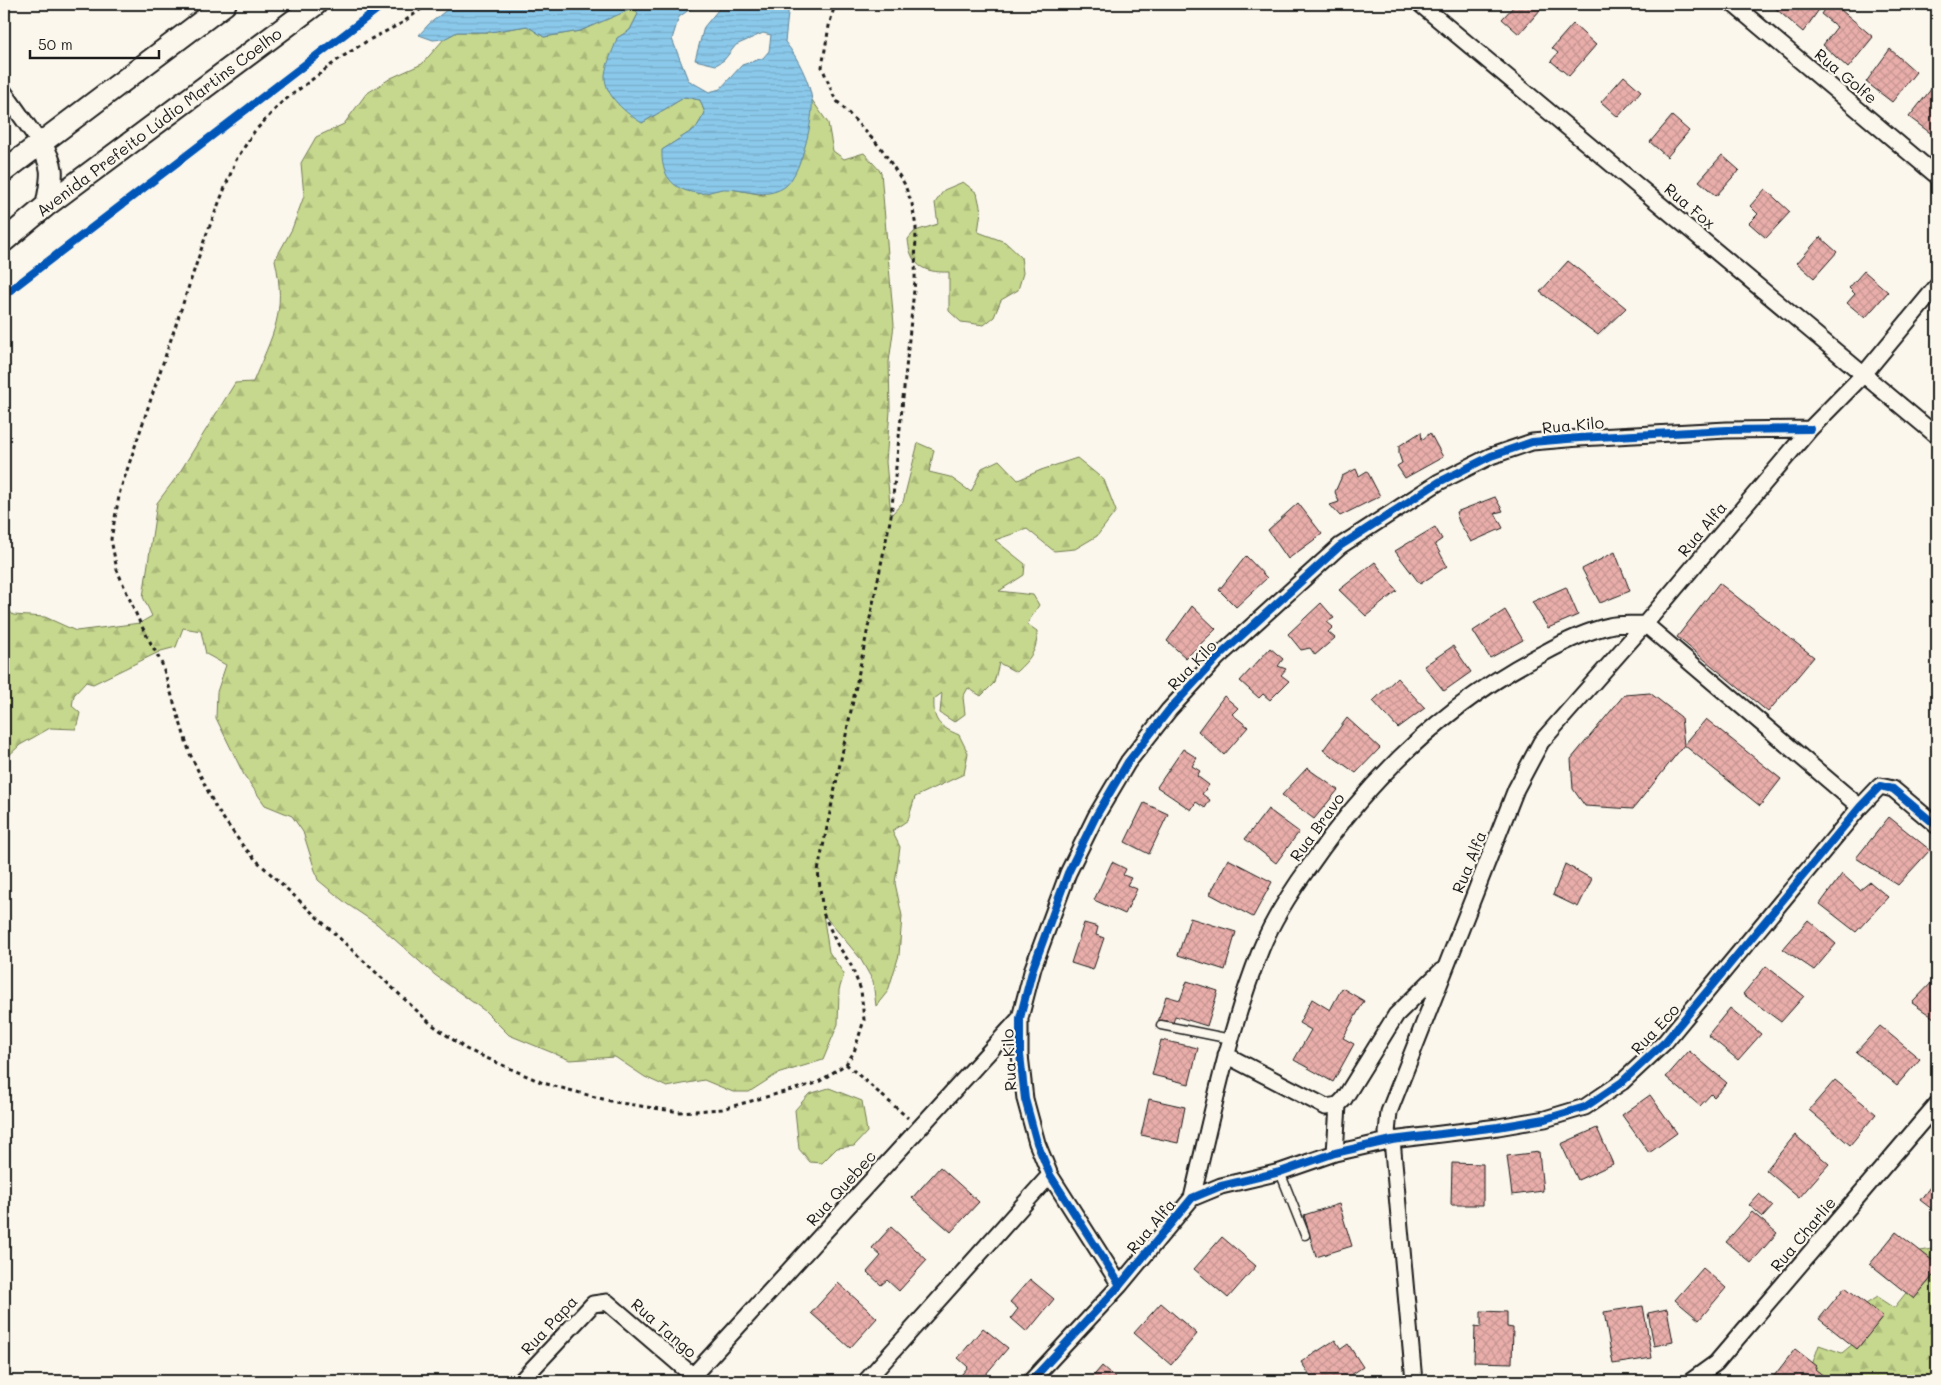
<svg xmlns="http://www.w3.org/2000/svg" width="1941" height="1385" font-family="Mali,sans-serif">
<style>
.forest{fill:url(#forest-firs);stroke:#717a54}
.water{fill:url(#water-rules);stroke:#5f8498}
.building{fill:url(#building-cross-hatch);stroke:#1c1c1c}
.lines{fill:none;stroke-linecap:round;stroke-linejoin:round}
.service-casing{stroke:#1c1c1c;stroke-width:11}
.minor-casing{stroke:#1c1c1c;stroke-width:19}
.secondary-casing{stroke:#1c1c1c;stroke-width:25}
.path{stroke:#1c1c1c;stroke-width:3;stroke-dasharray:4 4;stroke-linecap:butt}
.service{stroke:#fbf7ec;stroke-width:8}
.minor{stroke:#fbf7ec;stroke-width:15}
.secondary{stroke:#fbf7ec;stroke-width:21}
.cycleway-casing{stroke:#fbf7ec;stroke-width:11}
.cycleway{stroke:#0057b8;stroke-width:8}
.labels{text-anchor:middle;stroke-width:4.5;stroke-linejoin:round;paint-order:stroke}
.street-label{font-size:16px;fill:#1c1c1c;stroke:#fbf7ec}
</style>
<defs>
<pattern id="forest-firs" width="22" height="20" patternUnits="userSpaceOnUse" patternTransform="scale(1.25)"><rect width="22" height="20" fill="#c6d88d"/><path d="M5 1l3.5 6h-7zM16 11l3.5 6h-7z" fill="#aab979"/></pattern>
<pattern id="water-rules" width="6" height="5" patternUnits="userSpaceOnUse" patternTransform="scale(1.25)"><rect width="6" height="5" fill="#8bc9eb"/><path d="M0 2.5h6" fill="none" stroke="#77acc9"/></pattern>
<pattern id="building-cross-hatch" width="8" height="8" patternUnits="userSpaceOnUse" patternTransform="scale(1.25)"><rect width="8" height="8" fill="#e9aeaa"/><path d="M0 0l8 8M0 8l8-8" fill="none" stroke="#c79592"/></pattern>
</defs>
<rect width="100%" height="100%" fill="#fbf7ec"/>
<filter id="ink" filterUnits="userSpaceOnUse"><feTurbulence type="fractalNoise" baseFrequency=".02" numOctaves="2"/><feDisplacementMap in="SourceGraphic" scale="10" xChannelSelector="R" yChannelSelector="G"/><feConvolveMatrix kernelMatrix="1 2 1 2 8 2 1 2 1" color-interpolation-filters="sRGB"/></filter>
<g filter="url(#ink)">
<path class="forest" d="M634 7 638 14 630 30 617 38 642 123 685 97 700 100 705 113 696 128 662 150 698 194 726 188 764 195 808 130 812 100 828 123 833 151 844 159 864 153 881 172 894 325 889 362 890 411 886 462 891 515 903 502 918 443 934 450 929 472 950 477 971 492 982 468 999 460 1018 480 1041 470 1077 458 1104 480 1116 511 1097 536 1075 549 1054 551 1027 529 995 540 1025 564 1024 575 999 591 1033 595 1039 605 1027 624 1037 631C1038 650 1030 659 1016 672L999 663 994 683 981 696 968 688 963 697 965 714 954 722 940 713 942 693 934 699C933 721 938 726 959 735L968 753 964 774 915 797 908 820 892 831 900 847 895 883 902 916 899 955 888 991 876 1006 873 981 860 958 823 914 829 952 844 974 839 990 838 1024 823 1060 777 1074 749 1092H733L704 1080 667 1087 645 1077 615 1057 570 1060 509 1035 485 1011 435 975 377 924 347 904 318 880 303 832 292 816 265 805 244 775 216 718 217 692 226 665 206 654 201 631 183 628 176 647 161 651 93 684 86 682 74 695 72 706 80 713 76 729 50 728 20 745 4 760V604L13 615 45 617 76 631 140 623 152 616 143 597 157 503 178 475 235 383 253 382C273 334 287 313 275 260L292 229 304 196 301 163 316 137 344 124 366 94 391 78 422 64 444 39 457 32H490L527 26 544 37 580 31Z
M963 182 977 193 981 211 978 232 1005 242 1021 257 1023 273 1018 290 1001 300 994 317 984 325 961 322 949 311V272C923 273 910 265 908 239L915 231 938 224 935 203 944 190Z
M829 1088 862 1101 867 1132 854 1146 837 1148 822 1163 810 1162 799 1149 795 1110 809 1094Z
M1937 1248V1381H1819L1812 1365 1819 1345 1842 1353 1860 1338 1858 1309 1877 1297 1894 1308 1909 1289 1910 1253Z"/>
<path class="water" d="M454 4H697L679 17 672 39 688 80 709 92 720 89 742 65 763 58 769 51 771 35 763 33 736 45 724 60 716 65 695 60 704 27 723 4H789L785 42C797 56 810 82 812 100 814 119 800 179 783 188 764 199 747 190 727 189 718 188 707 195 697 193 671 190 661 174 662 150L696 128 705 113 700 100 685 97 642 123C627 114 604 96 605 75 606 64 614 49 617 38L630 30 638 14 634 8 580 31 544 37 527 26 490 32H457L444 39 433 40 419 35 429 24Z"/>
<path class="building" d="M1516 4H1537L1542 8 1519 34 1502 19Z
M1778 4H1823L1803 32 1775 8Z
M1828 4H1834L1873 37 1848 68 1823 45 1837 27 1821 14Z
M1573 24 1596 45 1569 76 1551 61 1558 53 1552 48Z
M1890 49 1916 72 1892 102 1866 82Z
M1624 76 1641 91 1618 117 1601 102Z
M1936 83 1937 84V138L1909 117Z
M1672 116 1689 131 1667 157 1650 142Z
M1722 155 1739 170 1716 196 1699 181Z
M1765 189 1790 212 1766 238 1749 223 1758 214 1750 206Z
M1820 237 1837 252 1814 278 1797 263Z
M1568 261 1626 308 1598 335 1540 292Z
M1864 271 1888 292 1865 318 1847 303 1855 294 1849 288Z
M1421 432 1422 440 1430 433 1443 457 1405 478 1397 466 1402 463 1399 454V446Z
M1356 469 1359 476 1367 471 1380 496 1340 516 1330 505 1339 502 1335 492 1342 476Z
M1495 497 1503 511 1495 513 1503 528 1471 542 1459 522 1456 512Z
M1298 503 1322 534 1288 559 1268 530Z
M1435 527 1442 539 1435 544 1447 566 1420 584 1395 551Z
M1615 552 1630 591 1600 603 1582 569Z
M1246 556 1267 578 1236 607 1219 590Z
M1375 562 1397 591 1366 616 1339 590Z
M1719 583 1814 657 1768 712 1677 637Z
M1566 587 1578 615 1548 628 1532 602Z
M1321 603 1334 618 1327 622 1333 627 1328 632 1335 638 1315 655 1310 648 1301 650 1288 634Z
M1192 606 1216 629 1186 658 1167 641Z
M1505 610 1523 640 1490 658 1473 631Z
M1453 646 1471 672 1444 691 1424 666Z
M1270 648 1283 659 1278 666 1286 669 1281 675 1289 681 1270 700 1263 694 1259 698 1240 681Z
M1397 678 1425 708 1398 728 1373 701Z
M1650 693 1681 717 1684 745 1633 809 1585 806 1573 789 1571 759 1624 695Z
M1224 696 1238 708 1232 714 1248 727 1224 755 1198 731Z
M1347 718 1380 748 1356 773 1323 750Z
M1706 719 1781 779 1760 806 1684 745Z
M1183 749 1197 758 1192 766 1200 771 1197 776 1209 785 1202 794 1210 800 1205 808 1196 802 1191 810 1157 787Z
M1307 768 1338 790 1314 819 1282 795Z
M1144 803 1168 814 1149 854 1125 842Z
M1268 809 1299 832 1276 863 1245 839Z
M1889 817 1930 850 1898 885 1856 858Z
M1228 859 1272 882 1253 917 1210 894Z
M1112 862 1126 869 1123 875 1131 878 1127 885 1137 889 1125 914 1094 900Z
M1565 864 1592 879 1578 907 1553 895Z
M1842 874 1860 890 1870 882 1888 897 1856 932 1820 904Z
M1190 918 1236 932 1225 970 1178 955Z
M1808 920 1836 944 1814 970 1783 949Z
M1084 923 1098 927 1096 935 1104 938 1093 970 1071 963Z
M1766 966 1804 996 1781 1022 1743 994Z
M1937 977V1020L1912 1003Z
M1187 981 1218 991 1207 1026 1175 1016 1172 1027 1158 1022 1166 996 1180 1000Z
M1342 988 1364 1001 1343 1038 1354 1044 1333 1082 1294 1060 1311 1030 1299 1023 1312 999 1330 1010Z
M1730 1008 1761 1034 1738 1060 1708 1035Z
M1880 1026 1920 1059 1897 1085 1856 1052Z
M1161 1040 1198 1048 1189 1084 1152 1075Z
M1689 1051 1727 1083 1714 1097 1711 1094 1700 1106 1666 1077Z
M1835 1080 1876 1114 1850 1145 1809 1110Z
M1650 1095 1677 1133 1649 1153 1622 1115Z
M1149 1099 1185 1107 1178 1143 1141 1135Z
M1597 1128 1613 1164 1578 1180 1561 1144Z
M1795 1135 1829 1164 1799 1198 1766 1170Z
M1539 1152 1543 1191 1512 1195 1507 1156Z
M1452 1163 1483 1164V1205H1451Z
M940 1167 979 1202 951 1232 912 1198Z
M1937 1178V1213L1920 1200Z
M1759 1194 1773 1206 1763 1217 1749 1205Z
M1339 1204 1352 1246 1316 1257 1304 1215Z
M1752 1212 1777 1233 1751 1263 1726 1242Z
M891 1227 927 1260 899 1291 887 1280 881 1285 867 1272 881 1256 872 1248Z
M1896 1232 1937 1264V1271L1914 1299 1870 1264Z
M1222 1237 1256 1266 1228 1298 1194 1269Z
M1703 1268 1726 1288 1699 1320 1675 1300Z
M1030 1279 1054 1299 1027 1332 1011 1318 1018 1309 1010 1302Z
M838 1283 877 1318 850 1348 811 1313Z
M1845 1287 1883 1317 1857 1349 1819 1319Z
M1161 1303 1197 1334 1171 1365 1134 1333Z
M1643 1306 1652 1358 1613 1364 1604 1312Z
M1667 1309 1673 1342 1654 1346 1648 1313Z
M1481 1311 1507 1312V1327L1513 1328 1512 1363 1474 1362 1475 1326 1481 1327Z
M983 1328 1008 1348 980 1381H969L961 1375 968 1367 958 1358Z
M1335 1340 1341 1349 1348 1344 1363 1367 1342 1381H1314L1301 1362Z
M1795 1349 1817 1366 1815 1369 1830 1381H1770Z
M1102 1366 1119 1381H1089Z"/>
<g class="lines">
<defs>
<path id="service" d="M1161 1025 1231 1039
M1280 1172 1305 1235"/>
<path id="minor" d="M1420 4 1937 436
M1733 4 1937 176
M4 92 40 143
M1226 1055 1326 1107 1338 1105 1344 1099 1396 1015 1441 971
M1392 1140 1387 1133 1389 1112 1516 789 1541 742 1645 624 1810 429 1864 374 1937 286
M1392 1140 1414 1381
M1335 1153 1338 1105
M1192 1198C1212 1115 1229 1029 1261 949 1273 919 1292 890 1311 864 1372 776 1448 702 1544 653 1564 642 1587 631 1609 626 1620 623 1633 625 1645 624L1860 807
M1120 1285 1050 1175 1037 1143 1025 1099 1020 1055V1018L1033 968 1068 873 1096 816 1128 762 1169 710 1217 658 1340 546 1439 482 1491 456 1532 442 1579 438 1727 430 1810 429
M521 1381 593 1304 607 1302 699 1381
M688 1381 1020 1018
M866 1381 1050 1175
M1031 1381 1120 1285 1192 1198 1221 1186 1280 1172 1335 1153 1392 1140 1498 1127 1545 1119 1585 1107 1622 1082 1665 1042 1860 807 1880 786 1893 789 1937 826
M1691 1381 1716 1363 1937 1104"/>
<path id="secondary" d="M40 143C56 169 52 176 47 205
M4 171 225 4
M4 241 47 205 316 4"/>
</defs>
<use href="#service" class="service-casing"/>
<use href="#minor" class="minor-casing"/>
<use href="#secondary" class="secondary-casing"/>
<path class="path" d="M428 4 402 23 367 41 339 59 281 103 254 132 236 160 205 238 120 491 111 539 117 570 140 623 162 664 190 754 216 808 243 846 257 861 430 1023 466 1049 543 1083 614 1102 680 1112 722 1109 817 1083 846 1064 854 1052 864 1020 861 990 850 963 837 944 823 913 818 871 891 516 915 280 916 227 912 204 904 183 881 148 835 99 822 67 829 26 835 4
M846 1064 908 1118"/>
<use href="#service" class="service"/>
<use href="#minor" class="minor"/>
<use href="#secondary" class="secondary"/>
<defs>
<path id="cycleway" d="M4 295 384 4
M1120 1285 1050 1175 1037 1143 1025 1099 1020 1055V1018L1033 968 1068 873 1096 816 1128 762 1169 710 1217 658 1340 546 1439 482 1491 456 1532 442 1579 438 1727 430 1810 429
M1031 1381 1120 1285 1192 1198 1221 1186 1280 1172 1335 1153 1392 1140 1498 1127 1545 1119 1585 1107 1622 1082 1665 1042 1860 807 1880 786 1893 789 1937 826"/>
</defs>
<use href="#cycleway" class="cycleway-casing"/>
<use href="#cycleway" class="cycleway"/>
</g>
</g>
<g class="labels">
<g class="street-label">
<text transform="translate(1846 76) rotate(40)" y="6">Rua Golfe</text>
<text transform="translate(159 122) rotate(-37)" y="6">Avenida Prefeito Lúdio Martins Coelho</text>
<text transform="translate(1690 206) rotate(40)" y="6">Rua Fox</text>
<text transform="translate(1573 425) rotate(-5)" y="6">Rua Kilo</text>
<text transform="translate(1702 529) rotate(-50)" y="6">Rua Alfa</text>
<text transform="translate(1192 665) rotate(-46)" y="6">Rua Kilo</text>
<text transform="translate(1317 827) rotate(-54)" y="6">Rua Bravo</text>
<text transform="translate(1469 862) rotate(-68)" y="6">Rua Alfa</text>
<text transform="translate(1655 1029) rotate(-47)" y="6">Rua Eco</text>
<text transform="translate(1009 1060) rotate(-93)" y="6">Rua Kilo</text>
<text transform="translate(841 1188) rotate(-48)" y="6">Rua Quebec</text>
<text transform="translate(1151 1226) rotate(-50)" y="6">Rua Alfa</text>
<text transform="translate(1803 1234) rotate(-50)" y="6">Rua Charlie</text>
<text transform="translate(549 1325) rotate(-47)" y="6">Rua Papa</text>
<text transform="translate(664 1328) rotate(41)" y="6">Rua Tango</text>
</g>
</g>
<rect width="1941" height="1385" fill="none" stroke="#fbf7ec" stroke-width="20"/>
<rect x="10" y="10" width="1921" height="1365" fill="none" stroke="#1c1c1c" stroke-width="2" filter="url(#ink)"/>
<path d="M30 50v8h129v-8" fill="none" stroke="#1c1c1c" stroke-width="2.5"/>
<text x="38" y="50" font-size="15" fill="#1c1c1c" stroke="#fbf7ec" stroke-width="4" paint-order="stroke">50 m</text>
</svg>
